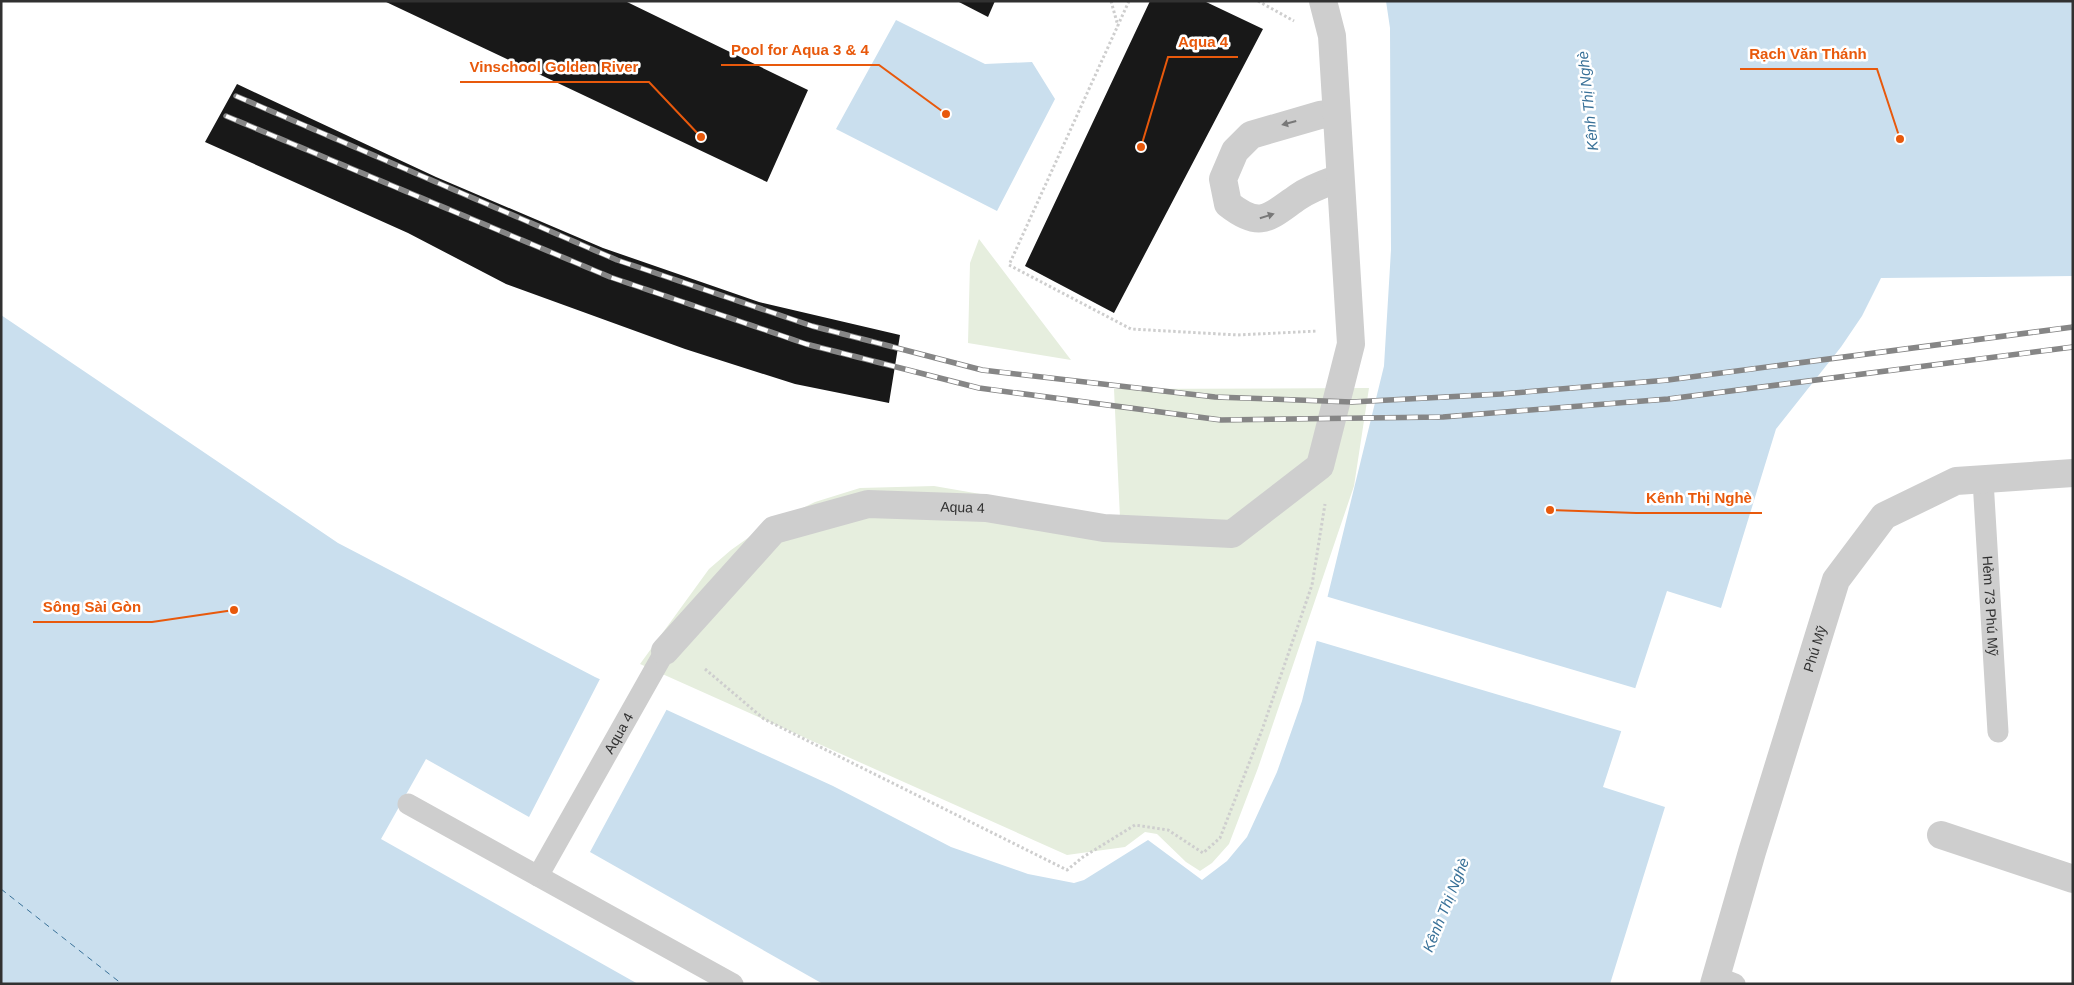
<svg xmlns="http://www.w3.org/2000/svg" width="2074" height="985" font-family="Helvetica,sans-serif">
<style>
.green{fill:#e6eede}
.water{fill:#cadfee}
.pier{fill:#fff}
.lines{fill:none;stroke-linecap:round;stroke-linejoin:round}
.ferry{stroke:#397198;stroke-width:1;stroke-dasharray:6 5;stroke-linecap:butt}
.building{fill:#181818}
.path{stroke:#cecece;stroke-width:3;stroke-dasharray:2.5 2.5;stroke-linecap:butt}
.lane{stroke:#cecece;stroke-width:21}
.street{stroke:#cecece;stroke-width:28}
.rail-casing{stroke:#868686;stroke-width:5.5}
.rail{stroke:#fff;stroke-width:4;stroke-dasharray:11;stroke-linecap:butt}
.oneway{fill:#787878}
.labels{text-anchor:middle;stroke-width:5;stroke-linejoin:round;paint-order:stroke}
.street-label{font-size:14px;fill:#313131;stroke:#fff}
.water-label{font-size:15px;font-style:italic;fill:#397198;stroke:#fff}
.leader{fill:none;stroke:#e8590c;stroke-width:2}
.callout-dot{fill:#e8590c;stroke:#fff;stroke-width:2}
.callout-label{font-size:15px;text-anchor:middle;font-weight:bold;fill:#e8590c;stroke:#fff;stroke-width:5;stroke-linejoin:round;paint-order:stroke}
</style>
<rect width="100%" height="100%" fill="#fff"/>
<path class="green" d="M979 239 1071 360 968 343 970 263Z
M1369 388 1354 486 1258 768 1229 844 1212 863 1200 871 1186 862 1157 834 1145 832 1125 847 1067 855 640 664 709 569 731 550 762 528 815 502 860 488 934 486 1120 518 1114 389Z"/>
<path class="water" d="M1386 1H2073V276L1881 278 1862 316 1841 347 1776 429 1721 608 1667 591 1603 787 1665 807 1610 984H1V315L338 543 595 677 833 786 951 847 1028 874 1074 883 1084 880 1148 840 1202 880 1227 861 1247 837 1277 772 1302 701 1384 366 1391 250 1390 28Z
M896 20 985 64 1032 62 1055 99 997 211 836 129Z"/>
<path class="pier" d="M1325 596 1638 689 1624 732 1314 640Z
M601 677 668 707 590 852 823 984H638L381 839 426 759 529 817Z"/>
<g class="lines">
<path class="ferry" d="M1 889 122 984"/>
</g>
<path class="building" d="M384 1H625L808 90 767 182Z
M957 1H995L988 17Z
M1150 1H1204L1263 29 1114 313 1025 266Z
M237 84 436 177 603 248 759 302 900 335 889 403 795 384 685 349 506 284 408 233 205 142Z"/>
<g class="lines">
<path class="path" d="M1111 1 1118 26
M1129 1 1009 265 1131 329 1238 335 1318 331
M1258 1 1294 21
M705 669 764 719 1067 870 1083 857 1135 825 1168 830 1203 853 1220 838 1262 730 1312 585 1325 504"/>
<g class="lane">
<path id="s1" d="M1983 480 1998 732"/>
<path d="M408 804 733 984"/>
<path id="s2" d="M538 876 665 651"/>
<path d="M1717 977 1735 984"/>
</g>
<g class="street">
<path d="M1336 113 1320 115 1251 135 1235 151 1223 179 1228 204C1261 230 1269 217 1298 197 1311 188 1326 183 1340 178"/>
<path id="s3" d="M665 651 774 530 868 504 986 508 1104 528 1232 534 1320 466 1351 344 1332 36 1323 1"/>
<path d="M1941 835 2073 879"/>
<path id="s4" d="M1714 984 1752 852 1836 580 1884 516 1956 481 2073 473"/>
</g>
<defs>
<path id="rail" d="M236 96 617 260 812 326 982 370 1215 397 1352 402 1501 394 1668 380 2073 327
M226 116 610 277 806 344 979 388 1221 420 1443 417 1668 399 2073 347"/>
</defs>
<use href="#rail" class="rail-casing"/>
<use href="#rail" class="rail"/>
</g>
<defs><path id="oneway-solid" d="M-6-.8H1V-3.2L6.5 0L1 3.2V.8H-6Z" transform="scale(1.25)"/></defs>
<g class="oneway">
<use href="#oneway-solid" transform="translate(1289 123) rotate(165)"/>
<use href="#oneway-solid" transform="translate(1267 216) rotate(-17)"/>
</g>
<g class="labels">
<g class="street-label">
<text dy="5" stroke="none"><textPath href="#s3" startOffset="355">Aqua 4</textPath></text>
<text dy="5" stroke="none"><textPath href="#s1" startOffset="126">Hẻm 73 Phú Mỹ</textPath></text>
<text dy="5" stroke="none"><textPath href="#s4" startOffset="350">Phú Mỹ</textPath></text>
<text dy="5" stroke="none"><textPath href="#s2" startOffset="164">Aqua 4</textPath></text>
</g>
<g class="water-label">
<text transform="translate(1588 101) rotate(-96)" y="5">Kênh Thị Nghè</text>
<text transform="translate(1446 905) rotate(-68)" y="5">Kênh Thị Nghè</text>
</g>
</g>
<path class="leader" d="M1141 147L1168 57H1238M946 114L879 65H721M1900 139L1877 69H1740M701 137L649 82H460M1550 510L1636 513H1762M234 610L152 622H33"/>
<g class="callout-dot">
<circle cx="1141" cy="147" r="5"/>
<circle cx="946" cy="114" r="5"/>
<circle cx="1900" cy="139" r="5"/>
<circle cx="701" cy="137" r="5"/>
<circle cx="1550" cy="510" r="5"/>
<circle cx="234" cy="610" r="5"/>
</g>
<g class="callout-label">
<text x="1203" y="47">Aqua 4</text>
<text x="800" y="55">Pool for Aqua 3 &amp; 4</text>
<text x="1808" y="59">Rạch Văn Thánh</text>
<text x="554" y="72">Vinschool Golden River</text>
<text x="1699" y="503">Kênh Thị Nghè</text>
<text x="92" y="612">Sông Sài Gòn</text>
</g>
<rect width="2074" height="985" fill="none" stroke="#313131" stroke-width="5"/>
</svg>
